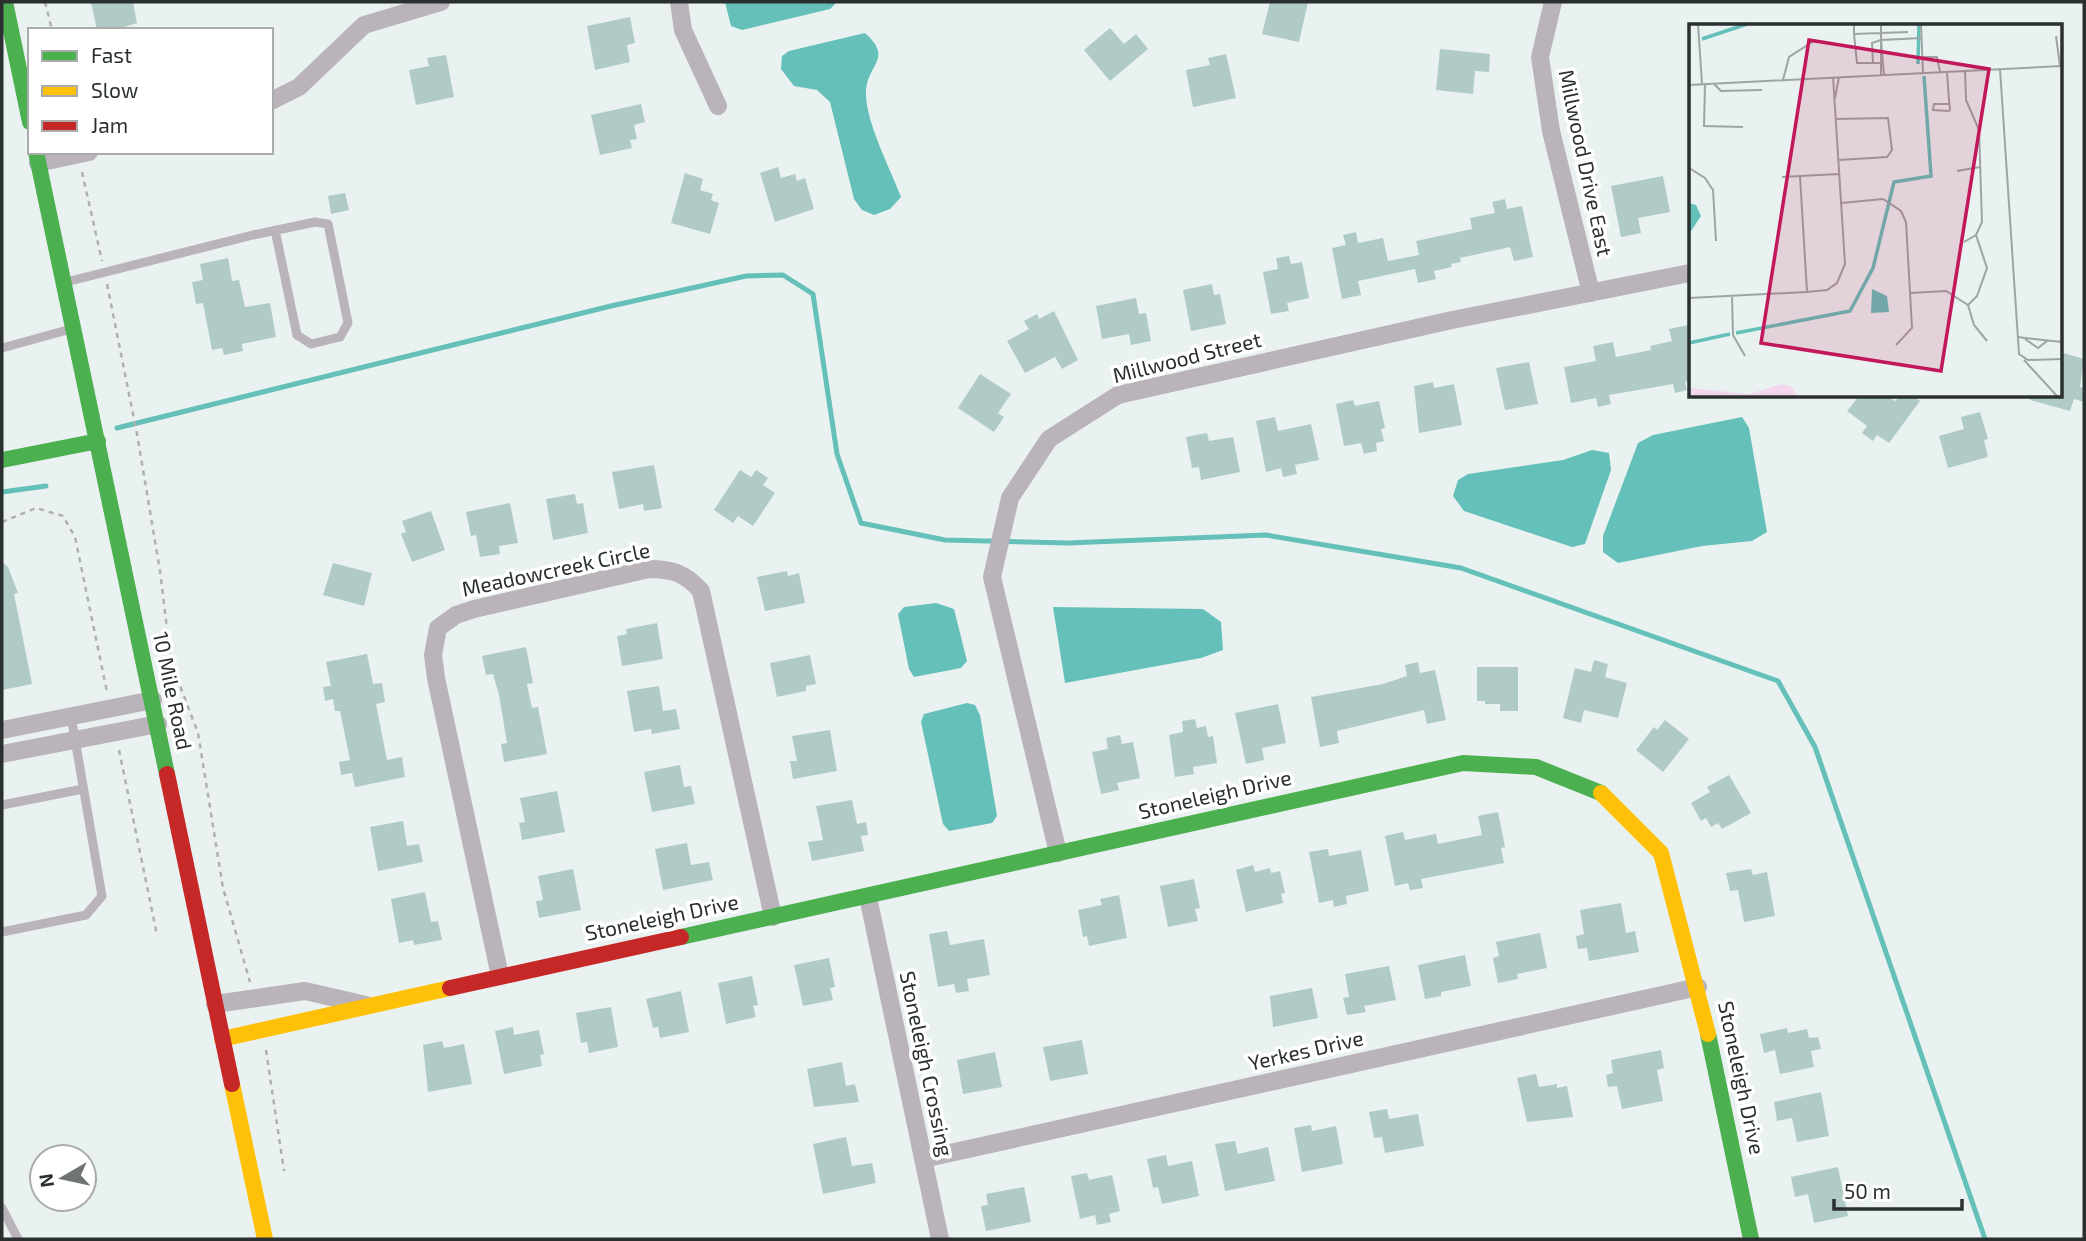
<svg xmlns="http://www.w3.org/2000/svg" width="2086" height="1241" font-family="'Exo 2',sans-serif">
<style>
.water{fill:#64c0b8}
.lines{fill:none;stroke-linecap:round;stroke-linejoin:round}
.stream{stroke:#64c0b8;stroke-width:5}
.building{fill:#b0cbc7}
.path{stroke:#b2afb2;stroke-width:2.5;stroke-dasharray:5 5;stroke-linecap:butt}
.lane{stroke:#bbb3ba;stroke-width:9}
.street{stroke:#bbb3ba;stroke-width:18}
.fast{stroke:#4caf50;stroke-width:16}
.slow{stroke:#ffc107;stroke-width:16}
.jam{stroke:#c62828;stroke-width:16}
.labels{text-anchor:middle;stroke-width:7;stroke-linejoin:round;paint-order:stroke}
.street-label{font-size:21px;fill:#2a302f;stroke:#fff}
.inset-river{fill:none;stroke:#64c0b8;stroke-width:3.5}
.inset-road{fill:none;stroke:#9da4a3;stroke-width:2}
.view{fill:#c2185b;fill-opacity:0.15;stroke:#c2185b;stroke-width:3.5}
.inset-edge{fill:none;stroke:#2a302f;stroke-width:3.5}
</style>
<rect width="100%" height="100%" fill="#e9f2f0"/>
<path class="water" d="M725 2H837L830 9 742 30 731 26Z
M865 33C894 59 867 64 866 92 865 121 891 170 901 197L890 209 874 215 862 210 854 199 830 102 817 90 794 86 781 69 782 56 789 51Z
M1742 417 1749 428 1767 532 1752 541 1702 546 1618 563 1603 552V536L1638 443 1653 435Z
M1592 450 1609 453 1611 470 1585 544 1572 547 1464 511 1453 496 1458 480 1468 474 1563 460Z
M936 603 954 609 967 661 961 668 914 677 909 669 898 614 904 607Z
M1053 607 1203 609 1221 622 1223 650 1201 658 1065 683Z
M967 703 975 705 980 715 997 816 992 823 949 831 943 824 921 722 924 714Z"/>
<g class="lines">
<path class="stream" d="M117 428 611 306 746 276 783 275 813 294 837 454 861 523 945 540 1068 543 1266 535 1461 568 1778 681 1815 747 1985 1239
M2 492 46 486"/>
</g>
<path class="building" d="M91 2H133L137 23 114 30H97Z
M1270 2H1308L1299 42 1262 34Z
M630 17 635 43 627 45 630 62 595 70 587 26Z
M1110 28 1124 44 1136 34 1148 49 1110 81 1084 50Z
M1440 49 1490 54 1489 72 1475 71 1473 94 1436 90Z
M1226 54 1236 98 1193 107 1186 70 1210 65 1208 58Z
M446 55 454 97 416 105 409 70 429 66 427 58Z
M641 104 645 122 634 125 637 139 630 140 632 148 600 155 591 115Z
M778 167 781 178 795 174 797 181 805 178 814 209 775 222 760 173Z
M685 173 703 179 700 190 713 194 711 200 719 203 710 234 671 223Z
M1663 176 1670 212 1638 218 1641 233 1621 237 1611 186Z
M345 193 349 210 331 214 328 196Z
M1505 199 1507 209 1522 206 1533 257 1514 261 1510 247 1460 258 1461 262 1451 264 1452 267 1434 271 1436 279 1418 283 1415 269 1358 281 1361 295 1342 299 1332 248 1346 245 1343 235 1356 232 1358 243 1383 238 1388 261 1419 255 1416 241 1472 229 1470 218 1495 213 1492 202Z
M1289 256 1291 264 1302 262 1309 298 1287 303 1289 311 1271 314 1263 272 1278 269 1276 258Z
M228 258 232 281 239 280 245 307 270 303 276 337 242 344 243 351 224 355 222 348 212 350 203 303 196 304 192 282 203 280 200 264Z
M1212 284 1214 295 1220 294 1226 324 1191 331 1183 290Z
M1136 298 1139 314 1146 313 1151 341 1131 345 1129 334 1102 339 1096 306Z
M1054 311 1078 360 1062 369 1055 357 1025 373 1007 341 1029 329 1024 321 1037 314 1039 319Z
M1688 325 1690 381 1685 382 1687 390 1675 393 1673 384 1609 395 1611 404 1598 407 1596 398 1571 403 1564 367 1596 361 1593 346 1613 342 1616 357 1651 350 1650 346 1672 341 1669 329Z
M2060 352 2084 359 2080 387 2084 388V402L2074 399 2070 411 2030 400V396H2060Z
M1529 362 1538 404 1505 410 1496 368Z
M980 374 1011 394 998 413 1004 417 994 432 958 408Z
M1433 382 1434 388 1454 384 1462 425 1419 433 1414 386Z
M1859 396H1887L1895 401 1900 396H1912L1920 401 1889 443 1877 435 1873 441 1862 433 1867 426 1847 411Z
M1353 400 1355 406 1379 401 1385 428 1381 429 1384 441 1376 443 1377 451 1364 454 1361 443 1344 446 1336 404Z
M1980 412 1988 439 1984 440 1988 457 1948 468 1939 436 1964 429 1961 417Z
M1275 417 1278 431 1311 424 1319 460 1295 465 1297 474 1283 477 1281 468 1266 472 1256 421Z
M1207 433 1209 441 1233 437 1240 472 1201 480 1199 467 1192 468 1186 437Z
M654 465 662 508 644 511 643 504 619 509 612 472Z
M740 470 751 477 756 470 768 478 763 485 775 493 753 526 738 516 733 523 714 510Z
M575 494 577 504 583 503 588 533 553 540 546 499Z
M510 503 518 543 499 546 500 554 480 557 476 535 471 536 466 512Z
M431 511 445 550 412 562 401 534 406 532 402 521Z
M2 562 8 567 18 593 14 594 32 684 2 690Z
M333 563 372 573 364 606 323 595Z
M787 571 788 576 799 573 805 603 765 611 757 577Z
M657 623 663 659 622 666 617 636 627 634 626 629Z
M526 647 533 683 527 684 532 708 538 707 547 754 504 762 501 744 507 743 499 695 493 674 486 675 482 656Z
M367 654 373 684 382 683 385 702 376 704 387 760 402 757 405 777 355 787 352 773 341 775 339 762 350 760 340 711H335L333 699 325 701 323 687 331 686 326 662Z
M810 655 816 684 806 686V691L777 697 770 663Z
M1594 660 1608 664 1605 677 1627 683 1618 718 1584 710 1581 723 1563 718 1575 668 1591 672Z
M1418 662 1420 673 1435 670 1446 720 1427 724 1424 710 1337 731 1339 743 1320 747 1311 697 1383 684 1407 676 1405 665Z
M1477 667H1518V711H1500V704H1485V701H1477Z
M659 686 663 711 676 709 680 729 652 734 651 729 634 732 627 691Z
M1278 704 1286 743 1262 748 1264 760 1246 764 1235 713Z
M1195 719 1197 728 1206 726 1208 737 1213 736 1217 763 1193 767 1194 774 1175 777 1169 735 1183 732 1182 721Z
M1665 720 1689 739 1663 772 1636 750 1654 727 1657 730Z
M830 730 837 771 793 779 790 761H797L792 736Z
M1120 735 1122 744 1133 742 1140 778 1117 783 1119 790 1101 794 1092 752 1108 749 1106 738Z
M680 765 684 787 691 786 695 804 652 812 644 772Z
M1729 775 1751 813 1722 829 1718 823 1711 827 1706 818 1701 821 1691 803 1710 792 1707 787Z
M557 791 565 832 522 840 519 823 525 822 520 798Z
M852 800 857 824 866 822 868 835 861 836 864 851 812 861 808 842 823 840 816 806Z
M1498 812 1505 847 1501 848 1504 863 1421 879 1423 888 1410 890 1408 883 1395 886 1385 836 1403 832 1405 840 1436 834 1438 844 1482 835 1478 816Z
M403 821 407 846 419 844 423 862 378 871 370 827Z
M687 843 691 865 709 862 713 880 663 890 655 849Z
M1328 849 1329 856 1361 850 1369 891 1346 896 1347 904 1334 907 1333 900 1319 903 1309 852Z
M1253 865 1255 872 1270 868 1271 873 1280 871 1285 893 1281 894 1283 903 1246 912 1236 870Z
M573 869 581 910 539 918 536 901 543 900 538 876Z
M1751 869 1753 875 1767 872 1775 916 1744 922 1738 890 1730 891 1726 873Z
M1194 879 1200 908 1195 909 1198 921 1168 927 1160 886Z
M425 892 431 922 438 921 442 940 414 945 413 940 399 943 391 899Z
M1119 895 1127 938 1089 946 1087 936 1083 937 1078 910 1102 905 1100 899Z
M1621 903 1626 933 1635 931 1639 952 1589 961 1587 948 1578 949 1576 936 1584 934 1580 910Z
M947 931 950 945 984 939 990 975 967 979 969 991 956 993 954 984 938 987 929 934Z
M1540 933 1547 968 1517 974 1518 979 1498 983 1493 958 1499 956 1496 942Z
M1465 955 1471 986 1441 992V996L1425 999 1418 965Z
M829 958 835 987 830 988 833 1000 803 1006 794 965Z
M1389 966 1396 1000 1364 1006 1366 1012 1347 1015 1343 998 1349 997 1345 974Z
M752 976 758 1005 753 1006 756 1017 726 1024 718 983Z
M1312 988 1318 1018 1273 1027 1270 996Z
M681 991 689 1032 660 1038 658 1027 653 1028 646 999Z
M611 1007 618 1047 589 1053 587 1042 581 1043 576 1013Z
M513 1027 514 1035 539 1030 544 1054 540 1055 542 1066 504 1074 495 1031Z
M1787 1028 1788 1033 1807 1029 1809 1038 1818 1037 1821 1049 1811 1051 1814 1067 1780 1074 1775 1050 1764 1053 1760 1034Z
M1082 1040 1088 1074 1050 1081 1043 1047Z
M442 1041 444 1048 464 1044 472 1084 428 1092 423 1045Z
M1661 1050 1664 1068 1657 1070 1663 1101 1622 1109 1617 1086 1608 1087 1606 1075 1613 1073 1611 1060Z
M995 1052 1002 1087 963 1094 957 1060Z
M842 1062 846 1086 855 1084 859 1102 814 1107 807 1069Z
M1536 1074 1539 1087 1557 1084V1088L1567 1086 1573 1117 1527 1122 1517 1078Z
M1821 1092 1829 1136 1797 1142 1792 1118 1777 1121 1774 1102Z
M1387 1109 1389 1119 1418 1114 1424 1146 1385 1153 1382 1137 1374 1138 1369 1112Z
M1311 1125 1312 1131 1336 1126 1343 1164 1302 1172 1294 1128Z
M846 1137 852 1166 872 1163 876 1183 823 1194 813 1144Z
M1235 1141 1238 1154 1268 1147 1275 1181 1225 1191 1215 1144Z
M1166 1155 1168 1166 1192 1161 1199 1196 1162 1204 1158 1187 1153 1188 1147 1159Z
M1838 1167 1848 1216 1814 1223 1808 1194 1795 1197 1791 1177Z
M1087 1173 1089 1180 1112 1175 1120 1211 1109 1214 1111 1222 1097 1225 1095 1215 1080 1219 1071 1176Z
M1024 1187 1031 1222 986 1231 981 1206 988 1205 986 1194Z"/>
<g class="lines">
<path class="path" d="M45 2 52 30
M82 172 102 261
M107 284 137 434 160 571 171 662 198 733 223 888 250 982
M2 522 36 508 63 516 75 537 107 692
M119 750 157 935
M266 1050 284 1171"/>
<path class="lane" d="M66 282 253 235 315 222 328 224 348 323 340 337 311 344 297 335 275 230
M2 348 71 329
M2 805 83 789
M2 932 86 915 102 896 71 716
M2 1208 18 1239"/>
<path class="street" d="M679 2 683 30 718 106
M1553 2 1540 57 1551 131 1591 293
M271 101 299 87 364 25 441 2
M38 163 89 152
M2 730 153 700
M2 754 158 724
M1058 853 992 577 1010 498 1049 439 1118 395 1452 320 1690 273
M868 897 940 1239
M500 976 436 678 433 655 438 628 456 615 474 609 649 569C672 569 685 573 701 591L773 917
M215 1004 305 991 366 1005
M923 1159 1698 987"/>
<path class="fast" d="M5 2 30 122
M36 152 167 774
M2 460 98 441
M681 937 1463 763 1536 767 1601 793
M1708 1034 1751 1239"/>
<path class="slow" d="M1601 793 1661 853 1708 1034
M222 1039 450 988
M232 1084 265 1239"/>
<path class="jam" d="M167 774 232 1084
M450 988 681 937"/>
</g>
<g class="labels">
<g class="street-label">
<text transform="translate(1585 163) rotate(78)" y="7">Millwood Drive East</text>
<text transform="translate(1187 358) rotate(-14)" y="7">Millwood Street</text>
<text transform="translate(556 570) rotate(-12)" y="7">Meadowcreek Circle</text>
<text transform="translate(172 691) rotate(78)" y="7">10 Mile Road</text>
<text transform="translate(1215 795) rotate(-13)" y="7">Stoneleigh Drive</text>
<text transform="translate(662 918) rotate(-12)" y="7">Stoneleigh Drive</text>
<text transform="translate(1306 1051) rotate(-13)" y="7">Yerkes Drive</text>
<text transform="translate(926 1064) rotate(78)" y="7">Stoneleigh Crossing</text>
<text transform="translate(1741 1078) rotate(78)" y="7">Stoneleigh Drive</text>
</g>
</g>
<g transform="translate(1689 24)">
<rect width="373" height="373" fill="#e9f2f0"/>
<path d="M93 360 103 363 108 372H0V364L60 370Z" fill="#f2d7ee"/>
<path d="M0 179 7 181 12 192 0 210ZM183 265 198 272 200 288 182 289Z" fill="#64c0b8"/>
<path class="inset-river" d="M13 15 58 0M229 40 230 0M47 309 161 287 184 244 205 158 242 152 235 52M0 319 41 310"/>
<path class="inset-road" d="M9 0 13 60M165 0V10L219 8M232 0 234 49M165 10 168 39H194M367 12 371 42M192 16 233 14M233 33H248L251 48M184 39 183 19 192 16V0M311 45 330 330 339 336 373 335M258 48 260 76 261 86 260 87 244 86 245 80H260M192 51V16L195 51M94 56 100 33 125 17M25 60 32 67 73 66M0 61 373 42M16 61 15 102 54 103M146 74 150 53M147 95 199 94 203 126 198 133 150 136M0 144 16 154 24 166 27 217M268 147 291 143M111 152 118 268M93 153 150 150M152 179 194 175 212 187 217 198 223 304 207 321M275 218 287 211 293 198 290 106 277 76 276 47M222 269 257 267 279 281M43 272 44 311 56 332M0 274 118 268 138 266 148 259 156 240 144 53M279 281 288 272 298 244 287 211M279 281 285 301 298 317M328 313 373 318M336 315 349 324 358 317M335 336 368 372"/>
<path class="view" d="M120 16 300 45 252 347 72 319Z"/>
<rect width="373" height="373" class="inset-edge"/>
</g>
<rect width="2086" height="1241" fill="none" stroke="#2a302f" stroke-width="7"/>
<rect x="28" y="28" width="245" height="126" fill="#ffffff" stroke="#aaacac" stroke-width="2"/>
<rect x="42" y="51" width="35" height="10" fill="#4caf50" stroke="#aaacac" stroke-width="2"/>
<text x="91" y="63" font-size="21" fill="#2a302f">Fast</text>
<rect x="42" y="86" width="35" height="10" fill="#ffc107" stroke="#aaacac" stroke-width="2"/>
<text x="91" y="98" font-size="21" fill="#2a302f">Slow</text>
<rect x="42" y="121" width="35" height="10" fill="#c62828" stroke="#aaacac" stroke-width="2"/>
<text x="91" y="133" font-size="21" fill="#2a302f">Jam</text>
<g transform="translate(63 1178) rotate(261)"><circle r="33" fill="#ffffff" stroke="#aaacac" stroke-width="2"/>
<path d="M0-5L12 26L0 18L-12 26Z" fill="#6d7473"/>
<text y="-10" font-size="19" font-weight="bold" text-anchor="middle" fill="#2a302f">N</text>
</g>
<path d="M1834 1199v10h128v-10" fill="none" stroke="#2a302f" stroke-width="3.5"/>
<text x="1844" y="1199" font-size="21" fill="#2a302f" stroke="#ffffff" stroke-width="5" paint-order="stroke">50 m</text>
</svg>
